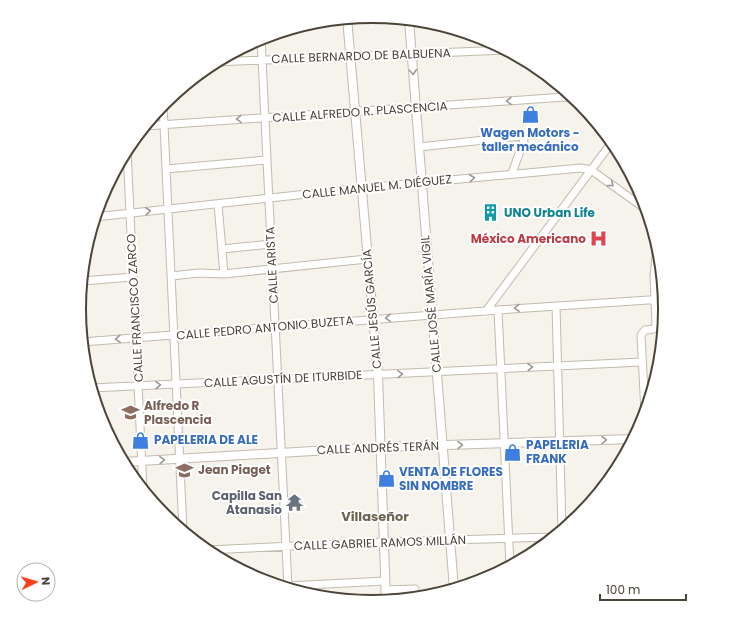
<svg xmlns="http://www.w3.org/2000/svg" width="744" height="618" font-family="Poppins,sans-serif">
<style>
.green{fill:#d2eab5}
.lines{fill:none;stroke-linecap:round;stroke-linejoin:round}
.minor-casing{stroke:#c2bbae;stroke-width:9}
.tertiary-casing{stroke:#c2bbae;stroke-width:10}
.minor{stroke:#fff;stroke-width:7}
.tertiary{stroke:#fff;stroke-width:8}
.oneway{stroke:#9c9892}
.labels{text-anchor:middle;stroke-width:4;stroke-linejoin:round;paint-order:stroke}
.street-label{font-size:12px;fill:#4b4439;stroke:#fff}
.shop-label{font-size:12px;font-weight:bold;fill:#366cbe;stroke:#fff;text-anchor:start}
.culture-label{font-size:12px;font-weight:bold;fill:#0d838f;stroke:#fff;text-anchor:start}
.health-label{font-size:12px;font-weight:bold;fill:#be3a42;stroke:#fff;text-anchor:end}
.education-label{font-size:12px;font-weight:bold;fill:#785e54;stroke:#fff;text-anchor:start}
.worship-label{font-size:12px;font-weight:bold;fill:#5b616d;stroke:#fff;text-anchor:end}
.neighbourhood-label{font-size:13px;font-weight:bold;fill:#6e6250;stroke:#fff}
.rim{fill:none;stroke:#4b4439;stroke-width:2}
</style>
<rect width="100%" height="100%" fill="#f6f3ec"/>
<path class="green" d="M621 449H628L615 472 605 484 604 483Z"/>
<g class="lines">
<defs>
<path id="minor" d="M261 38 288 588
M215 62 506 50
M163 104 183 531
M145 126 565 97 576 99
M419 147 522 136 524 140 512 173
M127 149 143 490
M166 169 266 160
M218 204 224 274
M95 217 362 188 581 168 591 170 647 210
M222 249 271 244
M171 276 199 273 224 274 367 259
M82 281 133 277
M556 306 562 530
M498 310 510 566
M486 311 612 142
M82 342 498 310 664 299
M91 388 642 362
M645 413 641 335 645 330C650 330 655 330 656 325L654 277 657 245
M206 550 384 542 554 537
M288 586 385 581
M385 590 415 589"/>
<path id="tertiary" d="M347 18 378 375 386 601
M409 20 454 589
M123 462 381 447 633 439"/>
</defs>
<use href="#minor" class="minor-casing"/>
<use href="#tertiary" class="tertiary-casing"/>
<use href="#minor" class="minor"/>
<use href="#tertiary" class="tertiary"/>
</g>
<defs><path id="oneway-chevron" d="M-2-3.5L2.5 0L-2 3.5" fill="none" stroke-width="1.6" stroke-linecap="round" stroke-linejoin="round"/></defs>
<g class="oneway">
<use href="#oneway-chevron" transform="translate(413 72) rotate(85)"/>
<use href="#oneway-chevron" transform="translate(509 101) rotate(176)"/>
<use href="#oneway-chevron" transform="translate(239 119) rotate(176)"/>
<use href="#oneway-chevron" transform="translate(472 178) rotate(-6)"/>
<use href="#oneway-chevron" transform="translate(611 184) rotate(36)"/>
<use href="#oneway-chevron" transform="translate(148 211) rotate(-6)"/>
<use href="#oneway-chevron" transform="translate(517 308) rotate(177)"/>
<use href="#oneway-chevron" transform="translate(388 318) rotate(176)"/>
<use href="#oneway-chevron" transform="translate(118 339) rotate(176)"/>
<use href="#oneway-chevron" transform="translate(530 367) rotate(-3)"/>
<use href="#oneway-chevron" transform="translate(400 374) rotate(-3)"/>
<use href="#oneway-chevron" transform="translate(158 385) rotate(-3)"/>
<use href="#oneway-chevron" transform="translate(604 440) rotate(-2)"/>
<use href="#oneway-chevron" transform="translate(460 445) rotate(-2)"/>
<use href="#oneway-chevron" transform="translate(162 460) rotate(-3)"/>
</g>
<defs>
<symbol id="shop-bare" viewBox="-9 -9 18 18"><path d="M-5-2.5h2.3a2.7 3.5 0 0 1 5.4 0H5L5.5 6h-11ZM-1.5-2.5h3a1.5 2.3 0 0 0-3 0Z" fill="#3f7fe0" stroke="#fff" stroke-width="2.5" paint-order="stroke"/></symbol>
<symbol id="building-bare" viewBox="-9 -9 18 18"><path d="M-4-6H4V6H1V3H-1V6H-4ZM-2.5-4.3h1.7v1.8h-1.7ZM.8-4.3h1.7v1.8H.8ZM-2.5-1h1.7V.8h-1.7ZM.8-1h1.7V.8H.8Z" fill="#0f9aa8" stroke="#fff" stroke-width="2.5" paint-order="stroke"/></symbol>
<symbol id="hospital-bare" viewBox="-9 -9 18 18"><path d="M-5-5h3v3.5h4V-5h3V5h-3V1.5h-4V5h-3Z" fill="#e0444e" stroke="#fff" stroke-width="2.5" paint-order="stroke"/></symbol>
<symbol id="school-bare" viewBox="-9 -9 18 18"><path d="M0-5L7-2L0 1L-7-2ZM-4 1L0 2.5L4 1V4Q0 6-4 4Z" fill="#8d6e63" stroke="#fff" stroke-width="2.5" paint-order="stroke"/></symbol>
<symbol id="temple-bare" viewBox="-9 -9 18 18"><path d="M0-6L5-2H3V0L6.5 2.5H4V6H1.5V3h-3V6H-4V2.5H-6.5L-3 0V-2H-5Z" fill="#6b7280" stroke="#fff" stroke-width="2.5" paint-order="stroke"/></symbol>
</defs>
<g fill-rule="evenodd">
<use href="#shop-bare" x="518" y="102" width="25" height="25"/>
<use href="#building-bare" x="478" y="200" width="25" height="25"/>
<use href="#hospital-bare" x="586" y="226" width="25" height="25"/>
<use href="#school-bare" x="118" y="400" width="25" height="25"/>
<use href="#shop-bare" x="128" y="428" width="25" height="25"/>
<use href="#shop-bare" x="500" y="440" width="25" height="25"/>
<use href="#school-bare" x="172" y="458" width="25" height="25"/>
<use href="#shop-bare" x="374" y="466" width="25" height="25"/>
<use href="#temple-bare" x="282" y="490" width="25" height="25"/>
</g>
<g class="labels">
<g class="street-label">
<text transform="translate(361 56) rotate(-2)" y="4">CALLE BERNARDO DE BALBUENA</text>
<text transform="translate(360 112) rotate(-4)" y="4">CALLE ALFREDO R. PLASCENCIA</text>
<text transform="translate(377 187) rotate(-6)" y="4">CALLE MANUEL M. DIÉGUEZ</text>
<text transform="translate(272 265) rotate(-93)" y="4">CALLE ARISTA</text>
<text transform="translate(431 304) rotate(-95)" y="4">CALLE JOSÉ MARÍA VIGIL</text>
<text transform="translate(135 308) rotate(-93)" y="4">CALLE FRANCISCO ZARCO</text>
<text transform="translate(372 309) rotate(-95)" y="4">CALLE JESÚS GARCÍA</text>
<text transform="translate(265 328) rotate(-5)" y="4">CALLE PEDRO ANTONIO BUZETA</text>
<text transform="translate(283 379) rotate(-3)" y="4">CALLE AGUSTÍN DE ITURBIDE</text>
<text transform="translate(378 448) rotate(-2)" y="4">CALLE ANDRÉS TERÁN</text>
<text transform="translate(380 543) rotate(-2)" y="4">CALLE GABRIEL RAMOS MILLÁN</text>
</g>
<g class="shop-label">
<text x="530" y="137" text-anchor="middle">Wagen Motors -<tspan x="530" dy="14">taller mecánico</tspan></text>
<text x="154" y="444">PAPELERIA DE ALE</text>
<text x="526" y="449">PAPELERIA<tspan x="526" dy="14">FRANK</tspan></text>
<text x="399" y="476">VENTA DE FLORES<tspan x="399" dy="14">SIN NOMBRE</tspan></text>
</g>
<g class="culture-label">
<text x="504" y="217">UNO Urban Life</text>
</g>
<g class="health-label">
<text x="586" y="243">México Americano</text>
</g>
<g class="education-label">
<text x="144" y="410">Alfredo R<tspan x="144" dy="14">Plascencia</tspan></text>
<text x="198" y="474">Jean Piaget</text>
</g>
<g class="worship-label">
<text x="282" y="500">Capilla San<tspan x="282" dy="14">Atanasio</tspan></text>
</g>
<g class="neighbourhood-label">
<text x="375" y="521">Villaseñor</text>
</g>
</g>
<path d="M0 0H744V618H0ZM86 309a286 286 0 1 1 572 0a286 286 0 1 1-572 0Z" fill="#fff" fill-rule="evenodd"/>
<path class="rim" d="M86 309a286 286 0 1 1 572 0a286 286 0 1 1-572 0Z"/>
<g transform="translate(36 582) rotate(85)"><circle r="19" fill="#ffffff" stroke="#b7b4b0"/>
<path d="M0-3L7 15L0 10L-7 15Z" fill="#fc3f1d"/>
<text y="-6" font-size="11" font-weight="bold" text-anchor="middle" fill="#4b4439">N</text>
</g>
<path d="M600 594v6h86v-6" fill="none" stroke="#4b4439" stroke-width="2"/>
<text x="606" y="594" font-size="12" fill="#4b4439" stroke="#ffffff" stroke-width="3" paint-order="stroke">100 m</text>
</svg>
